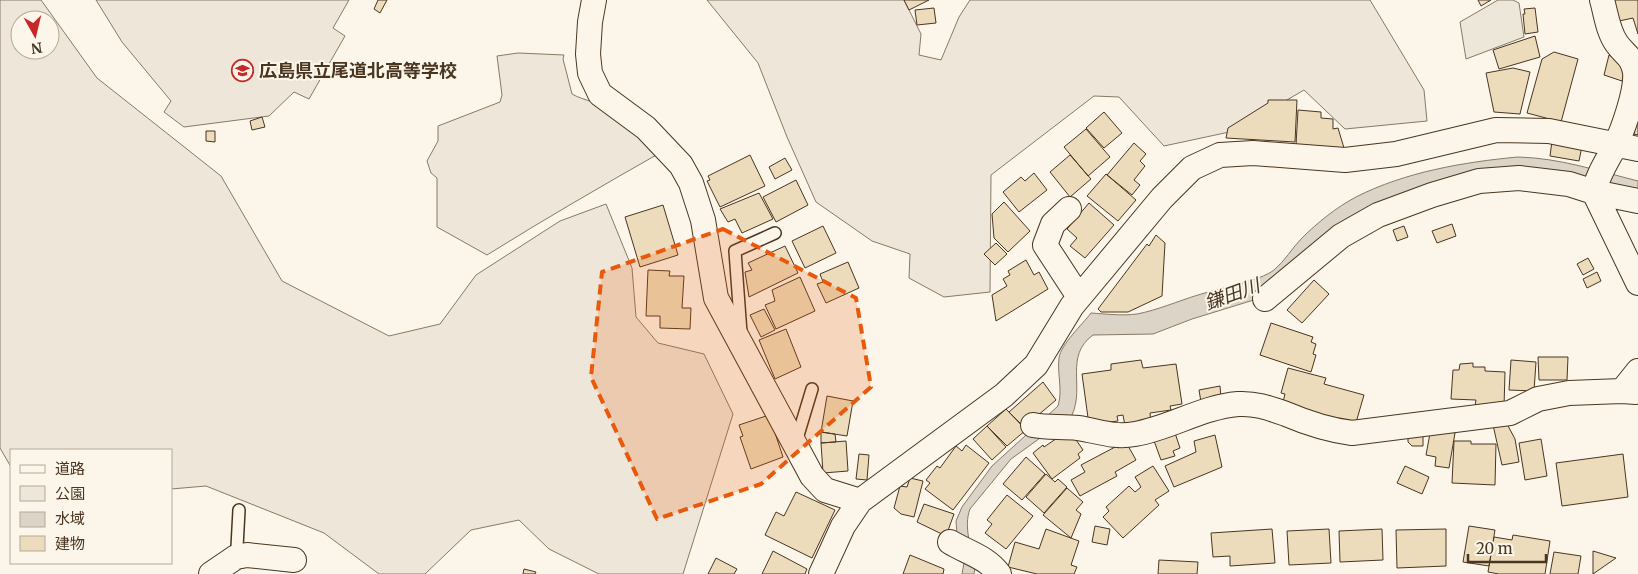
<svg xmlns="http://www.w3.org/2000/svg" width="1638" height="574" font-family="Merriweather,'Noto Sans JP',serif">
<style>
.green{fill:#ede6d9;stroke:#887966;fill-rule:evenodd}
.parking{fill:#ede7d9;stroke:#887966}
.water{fill:#dcd4c6;stroke:#887966}
.building{fill:#ecdcbc;stroke:#4a3520}
.lines{fill:none;stroke-linecap:round;stroke-linejoin:round}
.lane-casing{stroke:#4a3520;stroke-width:14}
.street-casing{stroke:#4a3520;stroke-width:26}
.lane{stroke:#fbf6e9;stroke-width:11}
.street{stroke:#fbf6e9;stroke-width:24}
.marked{fill:#e8590c;fill-opacity:0.2;stroke:#e8590c;stroke-width:4;stroke-dasharray:10 6;stroke-linejoin:round}
.labels{text-anchor:middle;stroke-width:4;stroke-linejoin:round;paint-order:stroke}
.poi-label{font-size:18px;font-weight:bold;fill:#4a3520;stroke:#fbf6e9;text-anchor:start}
.water-label{font-size:19px;font-style:italic;fill:#4a3520;stroke:#fbf6e9}
</style>
<rect width="100%" height="100%" fill="#fbf6e9"/>
<path class="green" d="M0 0H41L97 78 221 176 282 281 389 336 440 324 476 275 560 221 606 204 632 268 636 317 658 343 704 354 733 414 683 574H599L549 549 519 520 471 530 425 574H379L324 533 206 486 171 489V450H11V467L0 448ZM20 20H50V50H20Z
M96 0H349L333 28 345 36 309 99 294 92 269 116 184 127 164 112 171 101 122 42Z
M707 0H904L921 34 919 55 941 60 959 17 970 0H1370L1424 90 1427 121 1345 129 1304 90 1234 131 1164 146 1119 97 1094 96 991 175 990 292 944 297 909 278 910 254 872 241 816 202 787 137 758 63Z
M518 53 564 55 563 59 572 94C584 101 600 102 612 111 627 121 644 141 658 154 600 187 543 220 487 255L437 227V178L431 173 427 161 438 141V126L500 102 502 95 497 56Z"/>
<path class="parking" d="M1498 0H1513L1519 3 1524 37 1466 59 1460 22Z"/>
<path class="water" d="M1518 157C1560 158 1598 171 1638 181V198L1602 187 1417 189 1257 299 1192 319 1153 334 1093 335C1064 356 1085 387 1072 415L1011 459 970 509C963 527 972 550 975 568L974 574H962L964 563 957 535 956 521 962 507 992 466 1058 406C1063 390 1057 374 1059 358 1061 344 1082 325 1091 313 1106 314 1122 316 1137 314 1158 310 1178 301 1198 295 1217 289 1260 281 1274 270 1285 261 1292 248 1302 238 1318 222 1337 207 1356 197 1405 172 1464 162 1518 157Z"/>
<path class="building" d="M378 0H387L380 13 374 9Z
M904 0H929L909 10Z
M1478 0H1491L1481 6Z
M1613 0H1638V34L1633 18 1619 21Z
M934 8 936 23 917 25 915 10Z
M1535 8 1538 32 1525 34 1523 14H1525L1524 9Z
M1535 36 1540 57 1499 69 1493 50Z
M1554 52 1578 59 1561 122 1527 113 1542 59Z
M1609 55 1626 66 1622 81 1604 75Z
M1513 68 1530 72 1520 114 1494 112 1486 73Z
M1268 100H1297L1295 142 1226 138 1228 128 1268 103Z
M1638 109V135L1634 134Z
M1298 110 1321 112V118L1333 119V129L1338 128 1344 148 1296 145Z
M1104 112 1122 133 1104 148 1086 128Z
M262 117 265 127 252 130 250 121Z
M1086 129 1110 157 1088 176 1064 147Z
M206 131H215V142L206 141Z
M1552 141 1582 146 1579 161 1550 156Z
M1134 143 1146 154 1140 161 1145 166 1134 180 1140 185 1132 195 1107 175Z
M750 155 765 186 720 207 707 181 710 180 708 176Z
M1070 155 1091 179 1070 197 1050 172Z
M785 158 792 170 775 179 769 167Z
M1034 173 1047 190 1019 212 1003 192 1021 177 1025 181Z
M1106 174 1136 200 1118 221 1087 196Z
M796 180 808 205 776 222 763 197Z
M759 193 773 219 742 233 735 219 728 222 720 209Z
M1004 202 1030 231 1008 252 994 238 992 214Z
M1089 203 1114 225 1085 258 1070 246 1077 238 1067 229Z
M663 205 678 255 640 267 625 217Z
M1452 224 1456 236 1437 243 1432 231Z
M823 226 836 253 805 268 792 241Z
M1404 226 1408 237 1397 241 1393 230Z
M1156 235 1165 243 1162 296 1128 312H1101L1098 309 1147 244 1149 246Z
M996 243 1007 254 995 265 984 254Z
M785 246 798 273 749 297 745 272 752 270 748 263Z
M1588 258 1594 269 1583 275 1577 264Z
M1026 260 1034 275 1039 272 1048 289 996 321 992 295 1007 286 1003 279 1010 275 1008 271Z
M848 262 859 288 826 303 817 284 823 282 820 274Z
M648 270 670 271 669 276H684L682 308H691L690 329 660 328V316H646Z
M1597 272 1601 281 1587 288 1583 279Z
M800 277 815 311 776 329 765 305 775 301 772 290Z
M1314 280 1329 294 1302 323 1287 310Z
M764 309 775 330 761 337 750 315Z
M1271 323 1313 337 1311 342 1316 344 1313 354 1316 355 1311 372 1260 355Z
M786 329 801 367 775 379 759 340Z
M1538 357H1568L1567 380H1539Z
M1141 360 1143 368 1176 364 1182 404 1170 406 1171 410 1150 413 1151 423 1125 426 1123 415 1117 416 1118 421 1089 425 1082 374 1111 370V364Z
M1511 360 1536 362 1534 391 1509 390Z
M1473 363V367H1485V371L1505 372 1504 407 1475 406 1476 400 1451 399 1453 370H1459L1460 364Z
M1288 368 1326 378 1324 384 1364 395 1355 426 1282 406 1285 394 1281 393Z
M1043 382 1056 400 1024 427 1009 412Z
M1220 386 1221 398 1201 402 1199 390Z
M827 396 853 401 847 436 821 432Z
M1006 409 1026 430 1007 446 987 426Z
M769 415 783 457 751 469 740 437 743 436 739 425Z
M1506 422 1515 439 1519 462 1502 465 1493 425Z
M987 426 1006 447 992 460 973 439Z
M1431 428 1455 433 1449 468 1435 466 1436 457 1426 455Z
M1408 429H1423V446H1412L1408 442Z
M1174 430 1180 448 1173 451 1175 456 1161 460 1153 438Z
M821 432 835 434 836 442 821 443Z
M1063 434H1072L1083 450 1078 454 1080 458 1052 479 1033 453 1043 445 1044 447Z
M1215 435 1222 467 1174 487 1165 466 1196 452 1194 441Z
M1541 439 1547 476 1525 480 1519 443Z
M846 441 848 471 823 473 821 443Z
M1454 441H1471V444H1496L1495 485 1452 483Z
M1127 444 1136 460 1115 472 1117 476 1080 496 1071 480 1085 472 1081 465 1117 446 1118 448Z
M966 445 989 463 953 510 925 489 930 483 926 480 937 466 940 468 956 446 962 451Z
M859 454 869 455 867 480 856 479Z
M1623 454 1628 497 1562 506 1556 463Z
M1026 457 1045 474 1022 500 1003 484Z
M1153 466 1169 491 1155 500 1159 505 1123 538 1103 517 1109 511 1106 507 1129 486 1135 492 1141 487 1135 477Z
M1405 466 1429 477 1422 494 1397 483Z
M1046 474 1055 482 1058 479 1067 487 1044 513 1026 497Z
M910 478 923 481 914 517 901 514 894 508 900 486 907 487Z
M1067 488 1083 502 1076 510 1081 514 1071 538 1043 515Z
M796 492 835 510 812 558 765 535 776 512 784 516Z
M1007 495 1033 516 1006 549 985 533 992 524 987 520Z
M924 504 954 514 946 536 917 522Z
M1095 526 1110 529 1107 545 1092 542Z
M1469 526 1495 530 1489 566 1463 562Z
M1046 529 1079 541 1071 565 1077 567 1074 574H1037L1008 567 1015 542 1039 549Z
M1272 529 1275 563 1230 566V556L1213 557 1211 533Z
M1329 529 1331 563 1289 565 1287 531Z
M1382 529 1383 560 1340 562 1339 531Z
M1446 529V566L1397 568 1396 530Z
M1513 535 1550 541 1545 574H1499L1488 572 1494 537 1512 540Z
M773 551 807 569 805 574H762Z
M1593 551 1616 558 1593 574Z
M1554 552 1581 556 1578 574H1550Z
M910 555 944 569 943 574H903Z
M716 558 737 569 734 574H708Z
M1159 560 1198 562 1197 574H1158Z
M524 569 536 572 535 574H523Z"/>
<g class="lines">
<defs>
<path id="lane" d="M741 333 735 251 775 233
M796 442 812 389
M238 557 237 547 239 510"/>
<path id="street" d="M594 0 590 22 588 54 590 73 600 94 646 128 681 165 691 183 703 220 716 298 812 476 825 490 860 501
M1602 0C1606 14 1608 32 1617 44 1625 55 1632 56 1635 72 1637 90 1623 130 1615 146 1607 161 1597 176 1594 192L1638 283
M1069 209 1053 224 1045 245 1079 297
M1265 299 1341 236 1378 215 1432 195 1479 181 1519 178 1569 184 1594 192 1638 201
M1636 392 1622 391 1638 371
M1033 425C1048 428 1063 426 1078 428 1099 431 1113 438 1135 434 1170 428 1202 407 1238 404 1256 403 1269 408 1286 414 1307 423 1329 430 1352 433L1510 413 1538 399 1569 393 1622 391
M950 542C966 552 987 557 999 574
M211 574 236 557 247 555 294 560
M821 574 843 526 860 501 1004 395 1036 365 1072 306 1162 198 1192 168 1220 155 1253 153 1345 160 1396 154 1496 130 1549 131 1638 149"/>
</defs>
<use href="#lane" class="lane-casing"/>
<use href="#street" class="street-casing"/>
<use href="#lane" class="lane"/>
<use href="#street" class="street"/>
</g>
<path class="marked" d="M723 229 856 298 871 387 761 484 657 519 591 377 602 272Z"/>
<defs>
<symbol id="school-ring" viewBox="-11 -11 22 22"><circle r="9.5" fill="#fbf6e9" stroke="#c62828" stroke-width="1.5"/><path d="M0-5L7-2L0 1L-7-2ZM-4 1L0 2.5L4 1V4Q0 6-4 4Z" fill="#c62828"/></symbol>
</defs>
<g fill-rule="evenodd">
<use href="#school-ring" x="230" y="58" width="25" height="25"/>
</g>
<g class="labels">
<g class="poi-label">
<text x="259" y="77">広島県立尾道北高等学校</text>
</g>
<g class="water-label">
<text transform="translate(1232 294) rotate(-20)" y="7">鎌田川</text>
</g>
</g>
<rect x="10" y="449" width="162" height="115" fill="#fbf6e9" stroke="#b4a999"/>
<rect x="20" y="465" width="25" height="8" fill="#fbf6e9" stroke="#b4a999"/>
<text x="55" y="474" font-size="15" fill="#4a3520">道路</text>
<rect x="20" y="486" width="25" height="15" fill="#ede6d9" stroke="#b4a999"/>
<text x="55" y="499" font-size="15" fill="#4a3520">公園</text>
<rect x="20" y="512" width="25" height="15" fill="#dcd4c6" stroke="#b4a999"/>
<text x="55" y="524" font-size="15" fill="#4a3520">水域</text>
<rect x="20" y="536" width="25" height="15" fill="#ecdcbc" stroke="#b4a999"/>
<text x="55" y="549" font-size="15" fill="#4a3520">建物</text>
<g transform="translate(35 35) rotate(172)"><circle r="24" fill="#fbf6e9" stroke="#b4a999"/>
<path d="M0-4L9 19L0 12L-9 19Z" fill="#c62828"/>
<text y="-8" font-size="14" font-weight="bold" text-anchor="middle" fill="#4a3520">N</text>
</g>
<path d="M1468 554v8h78v-8" fill="none" stroke="#4a3520" stroke-width="2.5"/>
<text x="1476" y="554" font-size="15" fill="#4a3520" stroke="#fbf6e9" stroke-width="4" paint-order="stroke">20 m</text>
</svg>
